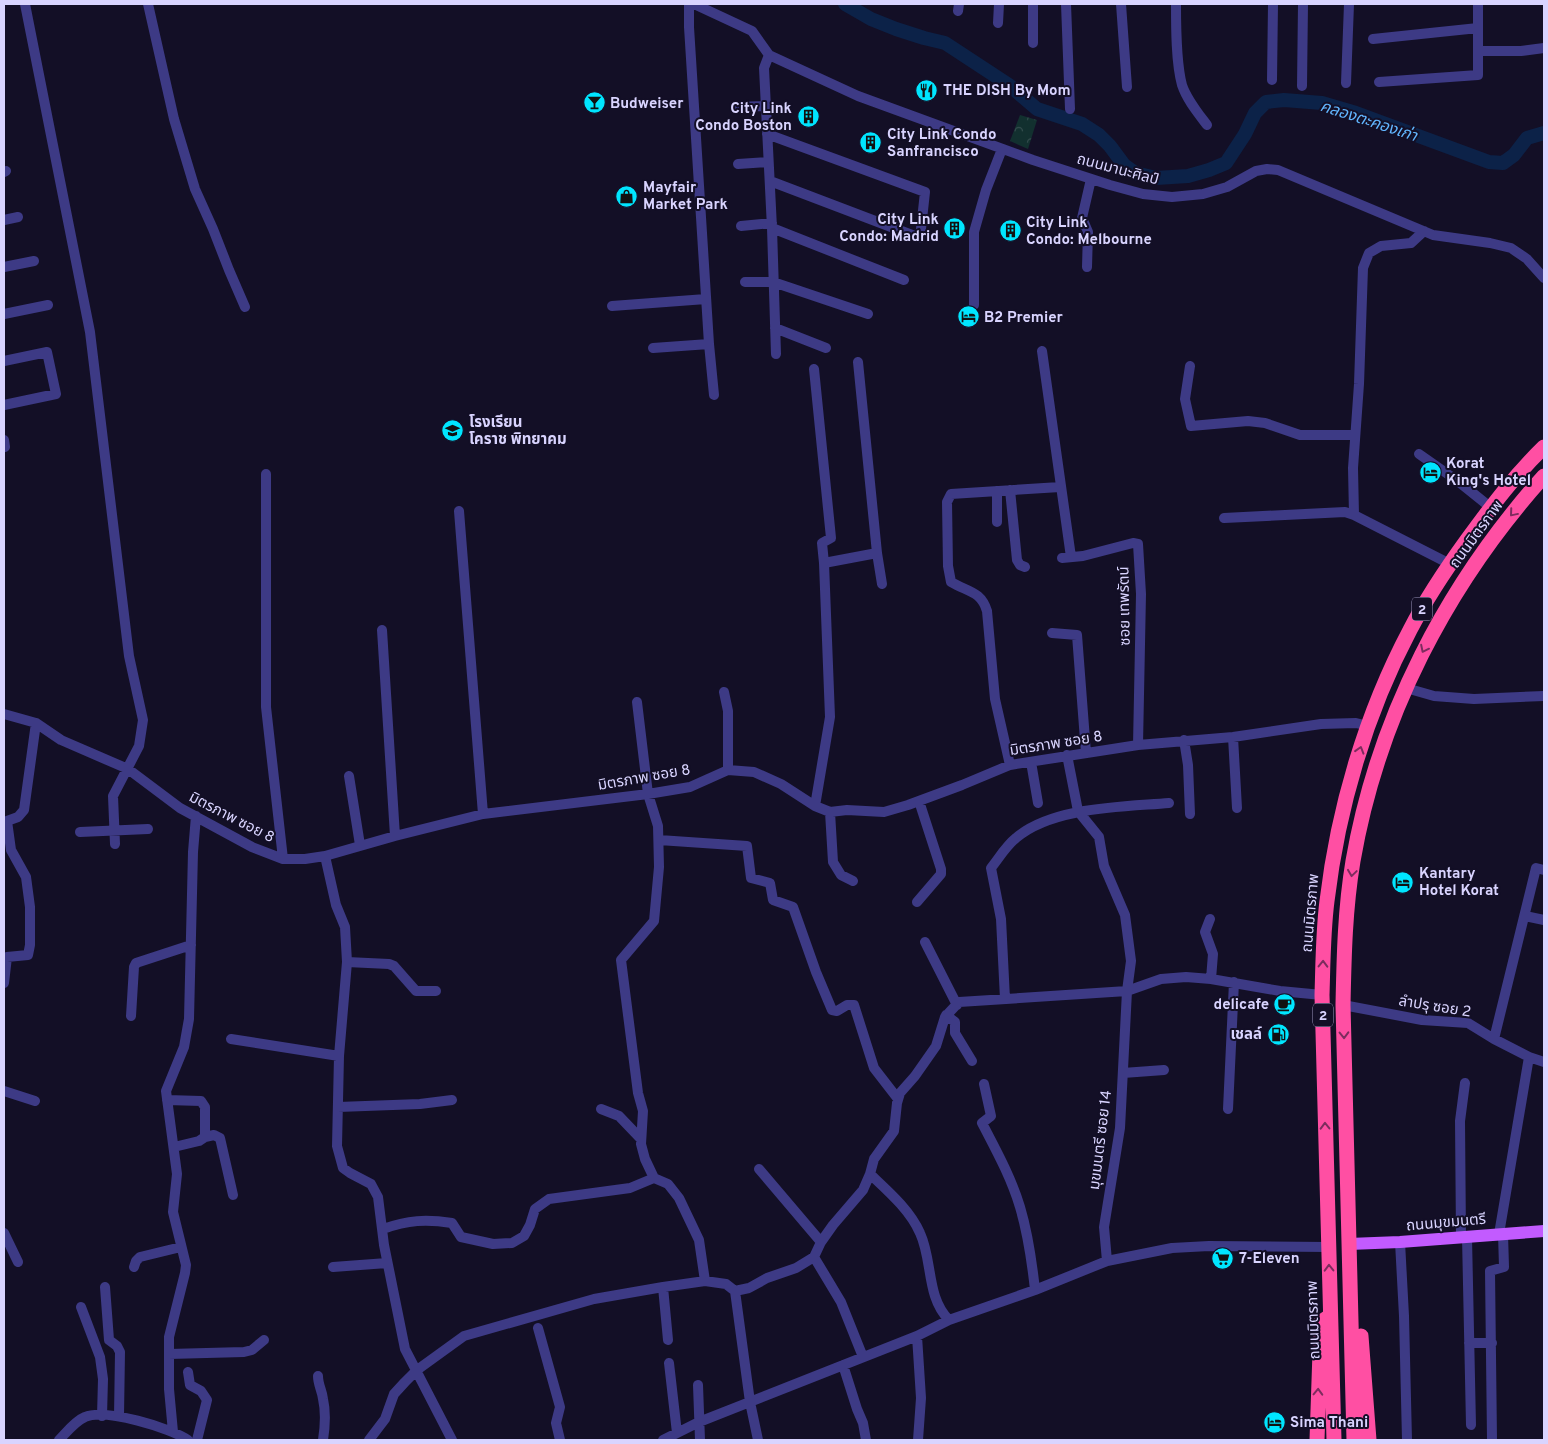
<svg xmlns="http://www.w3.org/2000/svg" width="1548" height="1444" font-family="Overpass,'Noto Sans Thai',sans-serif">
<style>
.forest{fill:url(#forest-crowns)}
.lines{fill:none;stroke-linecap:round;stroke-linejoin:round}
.river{stroke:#0c2248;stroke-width:14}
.minor{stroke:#3d3a85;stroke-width:10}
.major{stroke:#c25bff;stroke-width:12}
.highway{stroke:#ff4fa3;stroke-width:15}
.oneway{stroke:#7d2c5e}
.labels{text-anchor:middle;stroke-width:4;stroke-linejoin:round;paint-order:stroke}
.shield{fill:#130f26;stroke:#9e99be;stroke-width:1}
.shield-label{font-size:14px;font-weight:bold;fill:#d9d4ff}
.poi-label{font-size:15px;font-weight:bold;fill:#d9d4ff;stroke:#130f26;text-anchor:start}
.street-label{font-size:15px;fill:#d9d4ff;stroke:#130f26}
.water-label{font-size:16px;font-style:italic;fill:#62b6ff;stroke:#130f26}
</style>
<defs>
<pattern id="forest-crowns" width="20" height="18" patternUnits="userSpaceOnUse" patternTransform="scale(1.25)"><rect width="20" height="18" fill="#12302f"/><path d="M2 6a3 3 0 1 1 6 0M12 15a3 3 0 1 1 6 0" fill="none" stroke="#344d4e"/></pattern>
</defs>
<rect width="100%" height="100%" fill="#130f26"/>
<path class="forest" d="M1020 115 1037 120 1028 149 1010 141Z"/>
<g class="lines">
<path class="river" d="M845 4 871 19 896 29 924 38 945 43 1009 85 1037 109 1082 124 1099 135 1110 146 1124 165 1135 173 1156 178 1188 176 1209 170 1226 163 1245 134 1255 113 1266 102 1284 100 1322 103 1356 113 1489 162 1503 163 1514 155 1527 138 1544 133"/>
<path class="minor" d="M25 4 90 332 129 656 143 720 139 746 113 796 115 844
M148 4 174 119 195 189 213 229 229 270 245 307
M689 4V27L709 344 714 395
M694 4 752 31 769 55 858 96 1033 160 1110 185 1143 194 1172 197 1203 194 1227 187 1256 171 1267 169 1278 170 1433 235 1490 243 1511 248 1527 259 1544 278
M1033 4V43
M1066 4 1070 109
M1121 4 1127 87
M1176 4C1176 28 1176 63 1182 85 1187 100 1198 113 1207 125
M958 11 959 4
M998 23 999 4
M1373 39 1478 28
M1478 51H1521L1544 48
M769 55 764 68 772 228 776 354
M1272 80 1273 4
M1379 82 1478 75V4
M1346 83 1349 4
M1302 86 1303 4
M735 107 766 106
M767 134 925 192 920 238 770 181
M738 164 768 162
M4 172 6 171
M4 220 18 217
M741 226 772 223
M772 228 904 280
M1424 231 1411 243 1381 246 1369 253 1363 268 1359 384 1353 468 1354 515 1450 564
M4 267 34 261
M1087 267 1088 232 1082 218 1091 179
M745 282H773L868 314
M974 305V232L986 190 1002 149
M612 306 706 299
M4 314 48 305
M775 328 826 348
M653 348 709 344
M1042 351 1071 557
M4 361 47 352 56 394 4 405
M858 362 877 553 882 584
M1190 366 1185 399 1191 426 1248 421 1265 423 1300 435H1355
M814 369 831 538 822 543 824 563 830 717 815 806
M4 440 5 447
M1419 454 1459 482 1490 507
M266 474V707L283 859
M1010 490 1017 560 1020 565 1025 567
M997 491V522
M459 511 483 814
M1224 518 1345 512 1354 515
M1062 558 1083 556 1133 543 1138 544 1141 594 1138 745
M824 563 877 553
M382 630 395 836
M1052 633 1077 635 1086 753
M1406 688 1434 696 1474 699 1544 696
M724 692 728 711V770
M637 702 648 794 658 826 659 867 654 921 621 960 638 1093 643 1111 641 1144 645 1159 654 1178 668 1184 679 1198 699 1240 705 1281
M4 714 36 723 61 740 128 769 180 808 252 847 283 859H305L325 856 395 836 483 814 648 794 690 787 728 770 754 772 781 784 815 806 830 812 847 810 884 812 908 805 962 785 1010 765 1138 745 1233 737 1321 724 1356 723 1368 726
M1233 737 1237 808
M1184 740 1188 765 1190 814
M1067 755 1078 811 1099 837 1104 866 1125 915 1131 961 1127 991 1120 1128 1104 1227 1107 1261
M1031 762 1038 803
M1010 765 995 699 987 611C981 591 968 592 951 582L948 566 947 502 951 494 1060 487
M349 776 360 845
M830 812 833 862 841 875 853 881
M80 832 148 829
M659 840 747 846 751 878 770 883 773 900 793 907 816 972 832 1010 837 1011 847 1005H854L874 1068 898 1099
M325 856 336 905 345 927 347 962 339 1056 337 1146 343 1168 350 1173 371 1184 378 1197 384 1245 405 1349 452 1440
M917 902 941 874V869L919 801
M1525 916 1544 920
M1210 919 1205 932 1213 954 1211 979
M925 942 957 1005
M347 962 389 964 394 966 416 991H436
M4 983 7 957 28 955 30 945V907L26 877 11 850 7 821 18 817 24 810 36 723
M1005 999 1001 919 991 868C999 858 1006 846 1016 838 1052 807 1123 807 1169 803
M1343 1005 1422 1020 1468 1023 1494 1039 1529 1057 1544 1062
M946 1015 955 1022V1033L972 1061
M131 1016 134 967 136 963 191 945
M231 1039 339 1056
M1494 1039 1536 868 1544 870
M1123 1073 1164 1070
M984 1084 991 1116 982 1123C996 1150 1011 1177 1020 1207 1028 1234 1032 1262 1035 1290
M4 1091 35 1101
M167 1100 201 1101 205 1107V1137L199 1141 174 1147
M338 1107 420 1104 452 1100
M601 1109 619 1116 641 1139
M1228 1109 1234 982
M205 1137 214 1135 220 1138 233 1195
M759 1169 821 1242
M870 1174C888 1191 910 1210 920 1233 933 1261 926 1297 949 1320
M383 1229C408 1220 426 1219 452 1223L461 1237 493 1244 512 1243 524 1236 530 1225 535 1209 549 1199 630 1188 654 1178
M4 1233 18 1262
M1499 1234 1529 1057
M1467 1237 1471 1425
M1461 1238 1460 1121 1465 1083
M1400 1242 1404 1316 1407 1440
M814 1257 841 1302 863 1357
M134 1267 136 1261 140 1257 181 1247
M333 1267 387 1263
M105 1287 109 1340 117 1346 120 1352 119 1416
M663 1287 668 1340
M735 1291 750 1402 758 1440
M81 1307 100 1357 103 1379 102 1416
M538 1328 560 1407 556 1423 560 1440
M917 1336 921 1398 918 1440
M1469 1343H1492
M169 1354 244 1352 252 1350 264 1340
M669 1363 677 1433
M843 1365 857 1409 863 1423 866 1440
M188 1372 190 1385 201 1391 207 1400 197 1440
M318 1376C318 1385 322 1390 323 1399 326 1412 325 1427 323 1440
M698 1385 700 1440
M173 1432 169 1389V1337L185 1273 186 1265 173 1212 177 1174 166 1091 184 1047 189 1019 193 852 196 816
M59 1440C66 1433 75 1421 85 1417 105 1408 171 1428 188 1440
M369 1440 385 1419 394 1394 405 1382 417 1370 464 1336 594 1299 663 1287 705 1281 726 1284 735 1291 749 1288 767 1278 796 1268 814 1257 821 1242 833 1225 863 1190 870 1174 874 1159 894 1131 897 1103 900 1093 915 1076 936 1046 945 1017 959 1002 1127 991 1161 979 1186 977 1211 979 1280 991 1322 995
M663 1440 699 1422 917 1336 949 1320 1035 1290 1107 1261 1172 1248 1209 1246 1328 1247
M1492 1440 1490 1271 1504 1267 1503 1234"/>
<path class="major" d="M1349 1244 1400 1242 1544 1231"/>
<path class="highway" d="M1361 1336 1369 1440
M1317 1440 1321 1322 1327 1318
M1334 1440 1322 995C1323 964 1323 932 1327 901 1338 808 1366 713 1410 630 1426 599 1446 569 1467 540 1491 507 1515 475 1544 447
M1354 1440 1343 1005C1344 956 1345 909 1353 861 1378 717 1447 584 1544 476"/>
</g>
<defs><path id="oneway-chevron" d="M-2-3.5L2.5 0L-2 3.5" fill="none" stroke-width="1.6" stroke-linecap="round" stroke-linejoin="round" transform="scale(1.25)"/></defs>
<g class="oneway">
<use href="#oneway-chevron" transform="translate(1513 513) rotate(130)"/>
<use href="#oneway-chevron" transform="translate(1424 649) rotate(116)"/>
<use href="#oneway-chevron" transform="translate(1360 750) rotate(-73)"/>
<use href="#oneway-chevron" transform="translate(1352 873) rotate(98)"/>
<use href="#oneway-chevron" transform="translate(1323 964) rotate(-89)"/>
<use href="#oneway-chevron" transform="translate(1344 1035) rotate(89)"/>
<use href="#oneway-chevron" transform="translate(1325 1126) rotate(-91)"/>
<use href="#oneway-chevron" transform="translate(1329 1268) rotate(-91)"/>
<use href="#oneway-chevron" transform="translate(1318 1392) rotate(-88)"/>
</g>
<defs>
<symbol id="restaurant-disc" viewBox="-11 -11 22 22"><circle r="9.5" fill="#00e5ff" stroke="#130f26"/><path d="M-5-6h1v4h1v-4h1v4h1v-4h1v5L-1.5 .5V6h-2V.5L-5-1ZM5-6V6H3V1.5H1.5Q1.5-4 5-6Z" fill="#111"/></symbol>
<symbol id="bar-disc" viewBox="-11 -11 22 22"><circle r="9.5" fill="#00e5ff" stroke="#130f26"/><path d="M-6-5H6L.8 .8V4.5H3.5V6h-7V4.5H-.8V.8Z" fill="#111"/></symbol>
<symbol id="building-disc" viewBox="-11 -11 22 22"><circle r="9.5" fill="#00e5ff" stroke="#130f26"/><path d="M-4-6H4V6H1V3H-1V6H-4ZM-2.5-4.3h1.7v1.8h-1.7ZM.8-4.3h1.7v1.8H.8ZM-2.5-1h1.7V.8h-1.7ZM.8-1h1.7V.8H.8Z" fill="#111"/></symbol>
<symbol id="shop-disc" viewBox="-11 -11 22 22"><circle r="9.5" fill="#00e5ff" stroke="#130f26"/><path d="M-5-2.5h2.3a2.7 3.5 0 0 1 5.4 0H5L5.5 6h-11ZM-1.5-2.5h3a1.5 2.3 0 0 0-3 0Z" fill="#111"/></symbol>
<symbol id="hotel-disc" viewBox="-11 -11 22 22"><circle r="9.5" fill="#00e5ff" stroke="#130f26"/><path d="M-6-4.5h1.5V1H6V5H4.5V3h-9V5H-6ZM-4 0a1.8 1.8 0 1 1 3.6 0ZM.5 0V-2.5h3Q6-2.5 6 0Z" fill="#111"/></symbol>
<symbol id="school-disc" viewBox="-11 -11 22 22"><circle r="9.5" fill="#00e5ff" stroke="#130f26"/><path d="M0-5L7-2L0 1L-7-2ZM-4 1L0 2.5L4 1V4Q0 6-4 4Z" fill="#111"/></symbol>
<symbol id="cafe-disc" viewBox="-11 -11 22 22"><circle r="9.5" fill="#00e5ff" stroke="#130f26"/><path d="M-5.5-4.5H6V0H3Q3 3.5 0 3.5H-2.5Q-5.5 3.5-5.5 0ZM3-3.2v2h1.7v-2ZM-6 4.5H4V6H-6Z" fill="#111"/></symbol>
<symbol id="fuel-disc" viewBox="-11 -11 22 22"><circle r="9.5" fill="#00e5ff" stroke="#130f26"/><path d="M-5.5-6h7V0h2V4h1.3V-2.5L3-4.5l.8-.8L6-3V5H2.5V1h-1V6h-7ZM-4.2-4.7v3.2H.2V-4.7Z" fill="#111"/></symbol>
<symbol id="supermarket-disc" viewBox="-11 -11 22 22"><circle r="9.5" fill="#00e5ff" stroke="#130f26"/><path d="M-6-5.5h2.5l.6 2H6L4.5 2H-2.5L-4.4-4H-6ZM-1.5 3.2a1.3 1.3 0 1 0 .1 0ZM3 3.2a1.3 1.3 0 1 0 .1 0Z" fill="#111"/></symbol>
</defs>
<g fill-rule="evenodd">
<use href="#restaurant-disc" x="914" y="78" width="25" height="25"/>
<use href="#bar-disc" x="582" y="90" width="25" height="25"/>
<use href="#building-disc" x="796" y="104" width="25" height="25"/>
<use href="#building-disc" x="858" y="130" width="25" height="25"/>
<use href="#shop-disc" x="614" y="184" width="25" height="25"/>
<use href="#building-disc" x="942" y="216" width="25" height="25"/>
<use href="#building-disc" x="998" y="218" width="25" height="25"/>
<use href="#hotel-disc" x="956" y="304" width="25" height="25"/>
<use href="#school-disc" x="440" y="418" width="25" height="25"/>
<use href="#hotel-disc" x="1418" y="460" width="25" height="25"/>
<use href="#hotel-disc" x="1390" y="870" width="25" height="25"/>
<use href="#cafe-disc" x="1272" y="992" width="25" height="25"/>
<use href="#fuel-disc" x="1266" y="1022" width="25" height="25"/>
<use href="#supermarket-disc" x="1210" y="1246" width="25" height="25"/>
<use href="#hotel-disc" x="1262" y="1410" width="25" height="25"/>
</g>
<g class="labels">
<g class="shield">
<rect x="1412" y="597.5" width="20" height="23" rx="4"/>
<rect x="1313" y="1003.5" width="20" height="23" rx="4"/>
</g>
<g class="shield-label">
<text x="1422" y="614">2</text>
<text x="1323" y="1020">2</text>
</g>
<g class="poi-label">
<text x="943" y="95">THE DISH By Mom</text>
<text x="610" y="108">Budweiser</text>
<text x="792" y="113" text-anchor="end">City Link<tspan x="792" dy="17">Condo Boston</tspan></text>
<text x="887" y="139">City Link Condo<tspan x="887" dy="17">Sanfrancisco</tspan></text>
<text x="643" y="192">Mayfair<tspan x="643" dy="17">Market Park</tspan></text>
<text x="939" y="224" text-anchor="end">City Link<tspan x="939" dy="17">Condo: Madrid</tspan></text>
<text x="1026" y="227">City Link<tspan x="1026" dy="17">Condo: Melbourne</tspan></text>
<text x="984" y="322">B2 Premier</text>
<text x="469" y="427">โรงเรียน<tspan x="469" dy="17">โคราช พิทยาคม</tspan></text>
<text x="1446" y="468">Korat<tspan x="1446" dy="17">King's Hotel</tspan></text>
<text x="1419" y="878">Kantary<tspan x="1419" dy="17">Hotel Korat</tspan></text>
<text x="1269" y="1009" text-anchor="end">delicafe</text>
<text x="1262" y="1039" text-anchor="end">เชลล์</text>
<text x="1239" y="1263">7-Eleven</text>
<text x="1290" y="1427">Sima Thani</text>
</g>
<g class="street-label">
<text transform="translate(1118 169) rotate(15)" y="5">ถนนมานะศิลป์</text>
<text transform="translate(1476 534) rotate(-54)" y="5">ถนนมิตรภาพ</text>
<text transform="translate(1124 606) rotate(-91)" y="5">ซอย เทพรัตน์</text>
<text transform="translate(1056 743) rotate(-9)" y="5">มิตรภาพ ซอย 8</text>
<text transform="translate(644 777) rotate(-10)" y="5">มิตรภาพ ซอย 8</text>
<text transform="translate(232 817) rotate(27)" y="5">มิตรภาพ ซอย 8</text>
<text transform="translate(1310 913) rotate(-85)" y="5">ถนนมิตรภาพ</text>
<text transform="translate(1435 1006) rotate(9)" y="5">ลำปรุ ซอย 2</text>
<text transform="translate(1100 1140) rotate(-83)" y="5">มุขมนตรี ซอย 14</text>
<text transform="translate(1446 1222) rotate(-5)" y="5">ถนนมุขมนตรี</text>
<text transform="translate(1313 1320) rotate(-92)" y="5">ถนนมิตรภาพ</text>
</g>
<g class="water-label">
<text transform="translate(1369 120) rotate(18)" y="6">คลองตะคองเก่า</text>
</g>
</g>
<rect width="1548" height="1444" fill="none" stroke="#d9d4ff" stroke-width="10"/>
</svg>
